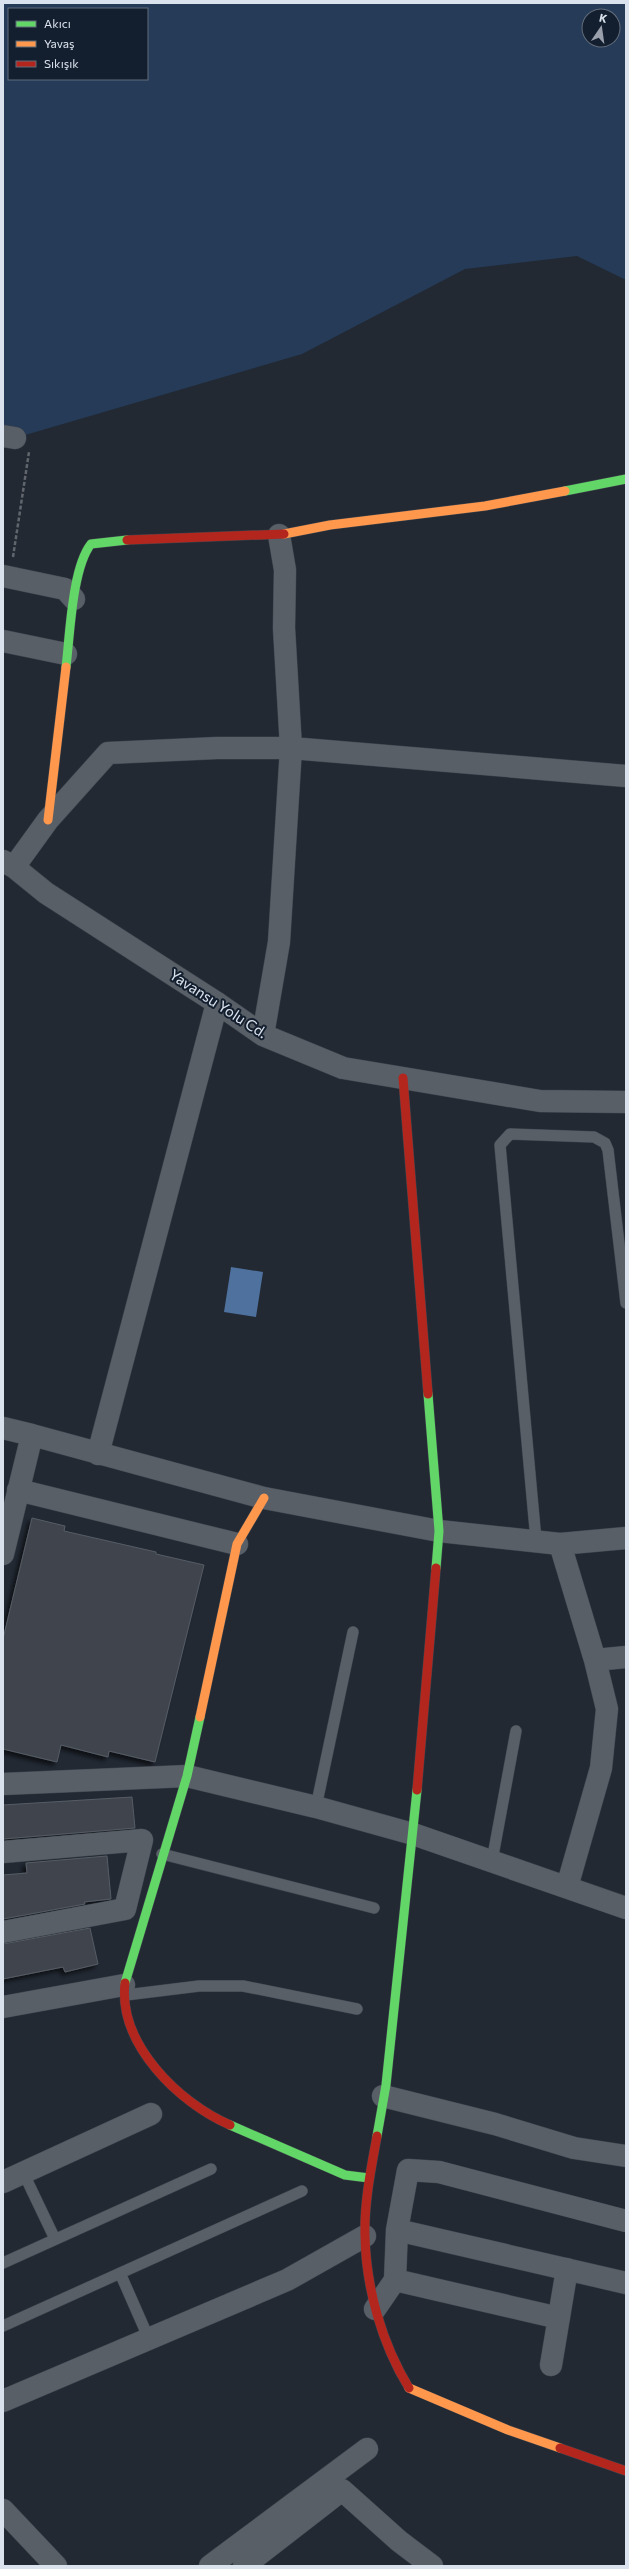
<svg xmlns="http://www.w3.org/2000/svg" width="629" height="2569" font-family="Commissioner,sans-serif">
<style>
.green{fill:#253b58;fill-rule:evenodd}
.water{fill:#4e719e}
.building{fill:#3f454d;stroke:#565c64;filter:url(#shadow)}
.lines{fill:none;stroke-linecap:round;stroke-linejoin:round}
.lane-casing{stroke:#3e444c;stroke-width:12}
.street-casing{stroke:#3e444c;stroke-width:23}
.fast-casing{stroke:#3e444c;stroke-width:10}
.slow-casing{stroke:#3e444c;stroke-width:10}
.jam-casing{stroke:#3e444c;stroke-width:10}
.path{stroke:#61666d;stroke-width:2.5;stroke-dasharray:4 2;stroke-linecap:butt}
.lane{stroke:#595f67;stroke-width:11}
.street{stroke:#595f67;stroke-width:22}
.fast{stroke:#63d668;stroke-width:9}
.slow{stroke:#ff974d;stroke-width:9}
.jam{stroke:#b3261e;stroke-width:9}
.labels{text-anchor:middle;stroke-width:4;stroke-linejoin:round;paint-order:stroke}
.street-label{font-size:15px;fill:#dae2ed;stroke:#131f2e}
</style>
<defs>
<filter id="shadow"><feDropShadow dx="-3.5" dy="3.5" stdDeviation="2" flood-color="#0009"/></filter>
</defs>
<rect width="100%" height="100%" fill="#222933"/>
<path class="green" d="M3 3H626V280L577 256 465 269 302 354 15 438 3 436ZM9 9H147V79H9ZM589 16H613V40H589Z"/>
<path class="water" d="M231 1267 263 1272 256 1317 224 1312Z"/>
<path class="building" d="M32 1518 65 1526 64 1531 156 1552V1554L204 1565 155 1762 109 1751 108 1757 61 1745 57 1762 3 1749V1639Z
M132 1797 135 1828 3 1839V1805Z
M107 1856 111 1899 84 1902 85 1904 3 1919V1875L27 1873 26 1863Z
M90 1928 98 1964 65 1972 63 1967 3 1979V1944Z"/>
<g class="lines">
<defs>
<path id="lane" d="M536 1540 500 1145 510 1134 594 1137 605 1143 608 1150 626 1303
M316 1807 353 1632
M162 1854 374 1908
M492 1861 516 1731
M126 1995 199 1986H243L357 2009
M23 2172 55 2239
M3 2263 211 2169
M120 2273 149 2339
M3 2326 302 2191"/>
<path id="street" d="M3 436 15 438
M3 576 65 589 74 599
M3 641 66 654
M3 861 14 867 46 893 217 1003 263 1035 343 1068 540 1101 626 1102
M14 867 48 820 108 753 217 748H291L626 776
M263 1035 279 942 291 748 284 628 285 570 279 535
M3 1428 32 1435
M98 1454 217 1003
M18 1490 237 1544
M560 1544 595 1660 607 1709 601 1768 567 1887
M3 1554 32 1435 264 1498 439 1531 560 1544 626 1538
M595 1660 626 1657
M3 1784 187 1776 316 1807 413 1834 626 1908
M3 1852 142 1840 125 1909 3 1932
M3 2007 124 1985
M383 2096 495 2124 574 2148 626 2156
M3 2182 151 2114
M397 2230 626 2283
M395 2280 559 2318
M375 2309 395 2280 397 2230 408 2170 439 2172 626 2221
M551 2365 567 2269
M3 2401 287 2280 365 2236
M3 2510 56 2566
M210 2566 367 2449
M244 2566 342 2490 399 2541 432 2566"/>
<path id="fast" d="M565 491 626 479
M66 667C70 635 72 568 91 544L127 540
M428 1394 439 1531 436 1568
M125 1983 187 1776 200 1717
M230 2125 345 2175 369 2178
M377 2136 386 2085 417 1790"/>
<path id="slow" d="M284 534 330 525 485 506 565 491
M48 820 66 667
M200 1717 237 1544 264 1498
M409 2388 508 2430 560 2448"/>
<path id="jam" d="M127 540 284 534
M403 1078 428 1394
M417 1790 436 1568
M125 1983C118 2044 179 2103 230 2125
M377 2136C371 2169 364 2203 365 2236 366 2288 382 2344 409 2388
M560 2448 626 2471"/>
</defs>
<use href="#lane" class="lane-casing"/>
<use href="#street" class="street-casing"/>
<use href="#fast" class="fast-casing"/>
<use href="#slow" class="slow-casing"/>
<use href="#jam" class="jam-casing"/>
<path class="path" d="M13 557 29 452"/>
<use href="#lane" class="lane"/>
<use href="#street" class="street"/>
<use href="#fast" class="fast"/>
<use href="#slow" class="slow"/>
<use href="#jam" class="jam"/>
</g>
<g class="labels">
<g class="street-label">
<text transform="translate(218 1004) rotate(33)" y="5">Yavansu Yolu Cd.</text>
</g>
</g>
<rect width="629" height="2569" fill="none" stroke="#dae2ed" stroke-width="8"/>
<rect x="8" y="8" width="140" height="72" fill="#131f2e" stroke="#636d7a"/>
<rect x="16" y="21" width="20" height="6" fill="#63d668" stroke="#636d7a"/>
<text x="44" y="28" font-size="12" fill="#dae2ed">Akıcı</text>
<rect x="16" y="41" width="20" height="6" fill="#ff974d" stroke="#636d7a"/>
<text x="44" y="48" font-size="12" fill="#dae2ed">Yavaş</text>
<rect x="16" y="61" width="20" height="6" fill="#b3261e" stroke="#636d7a"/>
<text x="44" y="68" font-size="12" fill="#dae2ed">Sıkışık</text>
<g transform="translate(601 28) rotate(13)"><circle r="19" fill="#131f2e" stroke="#636d7a"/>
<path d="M0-3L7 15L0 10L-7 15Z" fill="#9aa1ac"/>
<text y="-6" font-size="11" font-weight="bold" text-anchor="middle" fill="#dae2ed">K</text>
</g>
</svg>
